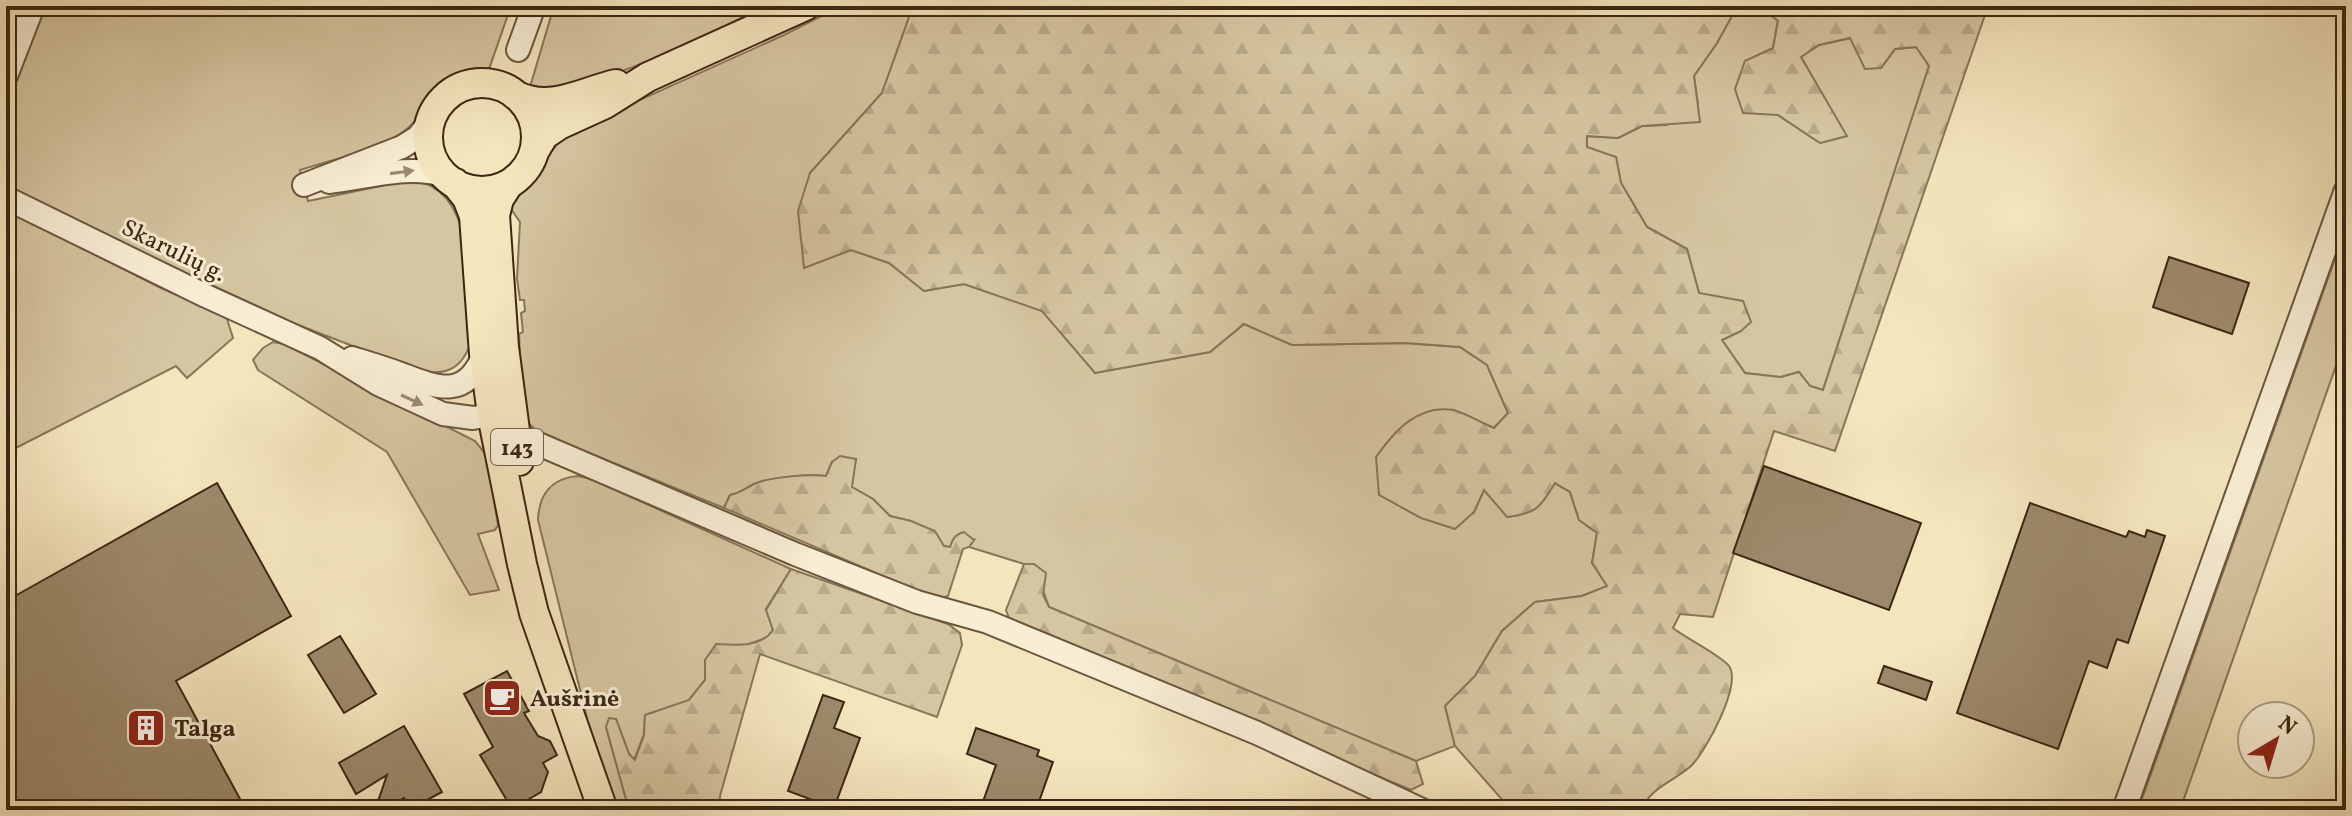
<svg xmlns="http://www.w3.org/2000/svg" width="2352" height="816" font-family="Vollkorn,serif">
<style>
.green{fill:#d5c5a0;stroke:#887659;stroke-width:2}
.forest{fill:url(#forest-firs);stroke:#887659;stroke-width:2;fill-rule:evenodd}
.building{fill:#9c896b;stroke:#3c2612;stroke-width:2}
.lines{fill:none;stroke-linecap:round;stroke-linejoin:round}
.minor-casing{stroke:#6a563d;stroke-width:26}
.major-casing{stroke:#3c2612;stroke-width:32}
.minor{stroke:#f8eed4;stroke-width:22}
.major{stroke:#f4e5bd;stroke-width:28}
.oneway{fill:#9a8a73}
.labels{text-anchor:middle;stroke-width:6;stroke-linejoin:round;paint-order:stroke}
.shield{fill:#f8eed4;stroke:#74624c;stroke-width:2}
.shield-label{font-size:22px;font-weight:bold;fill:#3c2612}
.street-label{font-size:24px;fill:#3c2612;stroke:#f8eed4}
.poi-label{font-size:24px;font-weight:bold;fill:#3c2612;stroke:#f8eed4;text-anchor:start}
</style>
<defs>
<pattern id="forest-firs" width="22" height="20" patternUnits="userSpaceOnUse" patternTransform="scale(2)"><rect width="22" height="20" fill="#d5c5a0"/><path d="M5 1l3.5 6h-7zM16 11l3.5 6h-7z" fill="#b8a989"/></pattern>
</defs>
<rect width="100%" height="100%" fill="#f4e5bd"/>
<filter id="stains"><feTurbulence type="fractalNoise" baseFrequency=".0025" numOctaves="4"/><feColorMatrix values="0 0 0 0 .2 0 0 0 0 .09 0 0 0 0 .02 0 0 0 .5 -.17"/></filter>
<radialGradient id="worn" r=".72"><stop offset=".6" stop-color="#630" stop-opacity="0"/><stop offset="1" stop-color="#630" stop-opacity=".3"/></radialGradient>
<path class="green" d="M20 6H511L488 72C427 71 436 115 395 137 367 153 331 160 300 170L308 201 405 181C477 178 469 288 472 338 463 372 442 378 410 368L293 323 6 189V41Z
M554 6H766C707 35 624 77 560 89 550 91 540 89 530 87Z
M841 6H913L882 93 810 173 805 267 851 250 889 263 924 291 964 284 1043 311 1095 373 1210 352 1244 324 1292 345 1405 343 1460 347 1487 365 1508 413 1494 428 1453 410 1474 512 1484 490 1508 517 1520 515 1554 483 1570 492 1579 520 1597 533 1592 563 1608 586 1582 596 1535 602 1502 631 1475 676 1445 706 1455 746 1416 761 1049 607 1034 564H1024L969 547 974 540 950 548 944 546 911 521 890 516 873 499 851 487 856 459 832 462 826 476C809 474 770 477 754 484 744 489 741 493 730 495L724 508 540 433C533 428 526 422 522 414 517 401 521 353 519 334L523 332 521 313 525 311 524 300H520L517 279 520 222 511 209C514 196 524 188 532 178 548 158 552 146 573 130L784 35Z
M1760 7 1778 20 1773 48 1778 115 1820 143 1846 136 1801 57 1819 45 1851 38 1881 68 1895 49 1917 47 1929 66 1823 390 1810 386 1799 372 1781 377 1745 373 1722 340 1741 331 1699 293 1687 249 1647 227 1621 183 1616 157 1587 148 1586 136 1618 138 1642 126 1667 125 1698 104 1694 76 1717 43 1733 14Z
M6 210 161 288 220 314 227 319 233 338 187 378 176 366 6 453Z
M2346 228V337L2180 810H2138Z
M273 342 284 344 475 441 484 452 488 461 498 525 495 530 478 534 499 590 470 595 387 452 258 370 253 360 263 348Z
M578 476 591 479 791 569 766 609 773 630 768 637 705 660V680L688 701 645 715 644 734 634 760 629 754 616 719 606 727 629 810H618L588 722 538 520C539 494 552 478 578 476Z"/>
<path class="forest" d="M913 6H1988L1835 451 1774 431 1713 617 1680 614 1673 628C1684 637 1722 656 1729 666 1742 685 1706 751 1691 766 1673 782 1651 787 1641 810H1515L1505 803 1455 746 1445 706 1475 676 1502 631 1535 602 1582 596 1607 586 1592 563 1597 533 1579 520 1570 492 1555 483C1540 507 1538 513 1507 517L1484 490 1474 512 1455 529 1421 518 1379 495 1376 457C1394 432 1417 404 1453 410 1466 413 1481 423 1494 428L1508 413 1487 365 1460 347 1405 343 1292 345 1244 324 1210 352 1095 373 1042 311 964 284 924 291 889 263 851 250 804 268 798 211 810 173 882 93ZM1760 7 1778 21 1773 48 1745 61 1735 89 1743 113 1778 115 1820 143 1847 136 1801 57 1819 45 1850 38 1865 69 1881 68 1895 49 1916 47 1929 66 1823 390 1810 386 1799 372 1781 377 1745 373 1722 340 1741 331 1751 322 1743 301 1699 293 1687 249 1647 227 1621 183 1616 157 1587 147V136L1618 138 1642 126 1700 122 1694 76 1717 43 1733 14Z
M840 456 856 459 852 487 873 499 890 516 911 521 935 531 944 546 950 547C953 539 954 535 964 532L974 540 969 547 963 549 948 596 937 599 724 508 730 495C741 493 744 489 754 484 769 477 808 474 826 476L832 462Z
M1024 564H1034L1046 573 1043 595 1049 607 1416 761 1423 784 1411 790 1010 621 1006 610Z
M791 569 948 624 960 633 962 645 937 717 760 654 720 796 719 810H629L606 727 609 718 616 719 629 754 635 760 644 735 645 715 689 700 705 680V660L716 644C735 645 761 648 773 630L766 610Z"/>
<path class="building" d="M2169 257 2249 283 2232 334 2153 307Z
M1764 466 1921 523 1889 610 1733 553Z
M217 483 291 616 176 681 246 810H6V601Z
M2030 503 2126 537 2129 531 2145 537 2147 530 2165 536 2128 643 2117 639 2107 668 2089 661 2058 749 1957 713Z
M340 636 376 694 344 713 308 655Z
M1884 666 1932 682 1926 700 1878 683Z
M507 671 529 711 524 713 538 736 550 741 557 755 543 763 548 772 541 792 512 809 480 755 493 747 464 694Z
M823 695 844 702 834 728 860 738 834 808 788 791Z
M404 726 442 792 410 809 404 798 382 810H375L387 775 356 794 339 763Z
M976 728 1039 750 1037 756 1053 762 1036 810H980L996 765 967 754Z"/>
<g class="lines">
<defs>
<path id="minor" d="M518 50 534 6
M6 76 33 6
M329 182C367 178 407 164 444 175
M304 185 402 147 418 137 430 121
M6 198 206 296 320 348 378 384 443 414 473 418 492 415 502 406
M352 358C368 363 385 368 401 374 438 388 466 400 484 354
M515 434 795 554 917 602 988 622 1257 733 1422 810
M2124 810 2346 190"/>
<path id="major" d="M428 137a54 54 0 1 1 108 0a54 54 0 1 1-108 0Z
M517 96C551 112 582 92 616 84
M535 150 544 135 559 125 605 104 648 77 805 6
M455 183 467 198 474 216 484 354 492 415 522 564 534 613 603 810
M508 185 499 199 495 215 504 347 519 461"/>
</defs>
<use href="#minor" class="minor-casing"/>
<use href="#major" class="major-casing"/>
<use href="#minor" class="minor"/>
<use href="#major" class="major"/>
</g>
<defs><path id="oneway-solid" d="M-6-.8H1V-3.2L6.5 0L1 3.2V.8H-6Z" transform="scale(2)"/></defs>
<g class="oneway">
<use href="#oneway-solid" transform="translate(402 172) rotate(-8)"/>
<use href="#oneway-solid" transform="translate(412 400) rotate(25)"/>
</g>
<defs>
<symbol id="cafe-square" viewBox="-11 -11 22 22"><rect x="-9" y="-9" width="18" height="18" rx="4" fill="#8f2418" stroke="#f8eed4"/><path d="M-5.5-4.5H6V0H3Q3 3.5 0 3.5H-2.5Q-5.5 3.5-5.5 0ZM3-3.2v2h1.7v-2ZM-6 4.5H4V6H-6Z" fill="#fff"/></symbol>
<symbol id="building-square" viewBox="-11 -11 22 22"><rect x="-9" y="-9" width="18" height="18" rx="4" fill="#8f2418" stroke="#f8eed4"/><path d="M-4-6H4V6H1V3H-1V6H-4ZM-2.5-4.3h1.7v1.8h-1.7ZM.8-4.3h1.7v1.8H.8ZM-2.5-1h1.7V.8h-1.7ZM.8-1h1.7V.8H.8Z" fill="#fff"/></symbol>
</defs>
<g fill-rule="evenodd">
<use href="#cafe-square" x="480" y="676" width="44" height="44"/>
<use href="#building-square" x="124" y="706" width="44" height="44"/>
</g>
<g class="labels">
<rect class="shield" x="491" y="429" width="52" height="36" rx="6"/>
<g class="shield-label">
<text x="517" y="455">143</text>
</g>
<g class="street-label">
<text transform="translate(174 250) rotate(26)" y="8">Skarulių g.</text>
</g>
<g class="poi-label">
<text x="530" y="706">Aušrinė</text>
<text x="174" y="736">Talga</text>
</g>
</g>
<rect width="2352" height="816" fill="none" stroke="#f4e5bd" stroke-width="32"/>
<rect x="8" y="8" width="2336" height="800" fill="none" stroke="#3c2612" stroke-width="4"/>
<rect x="16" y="16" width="2320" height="784" fill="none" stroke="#3c2612" stroke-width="2"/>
<g transform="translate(2276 740) rotate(38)"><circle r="38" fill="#f8eed4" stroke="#ad9e86" stroke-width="2"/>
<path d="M0-6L14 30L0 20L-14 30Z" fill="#8f2418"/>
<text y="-12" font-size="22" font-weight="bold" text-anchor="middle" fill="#3c2612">N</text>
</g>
<rect width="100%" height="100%" filter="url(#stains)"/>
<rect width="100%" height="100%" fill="url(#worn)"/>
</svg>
